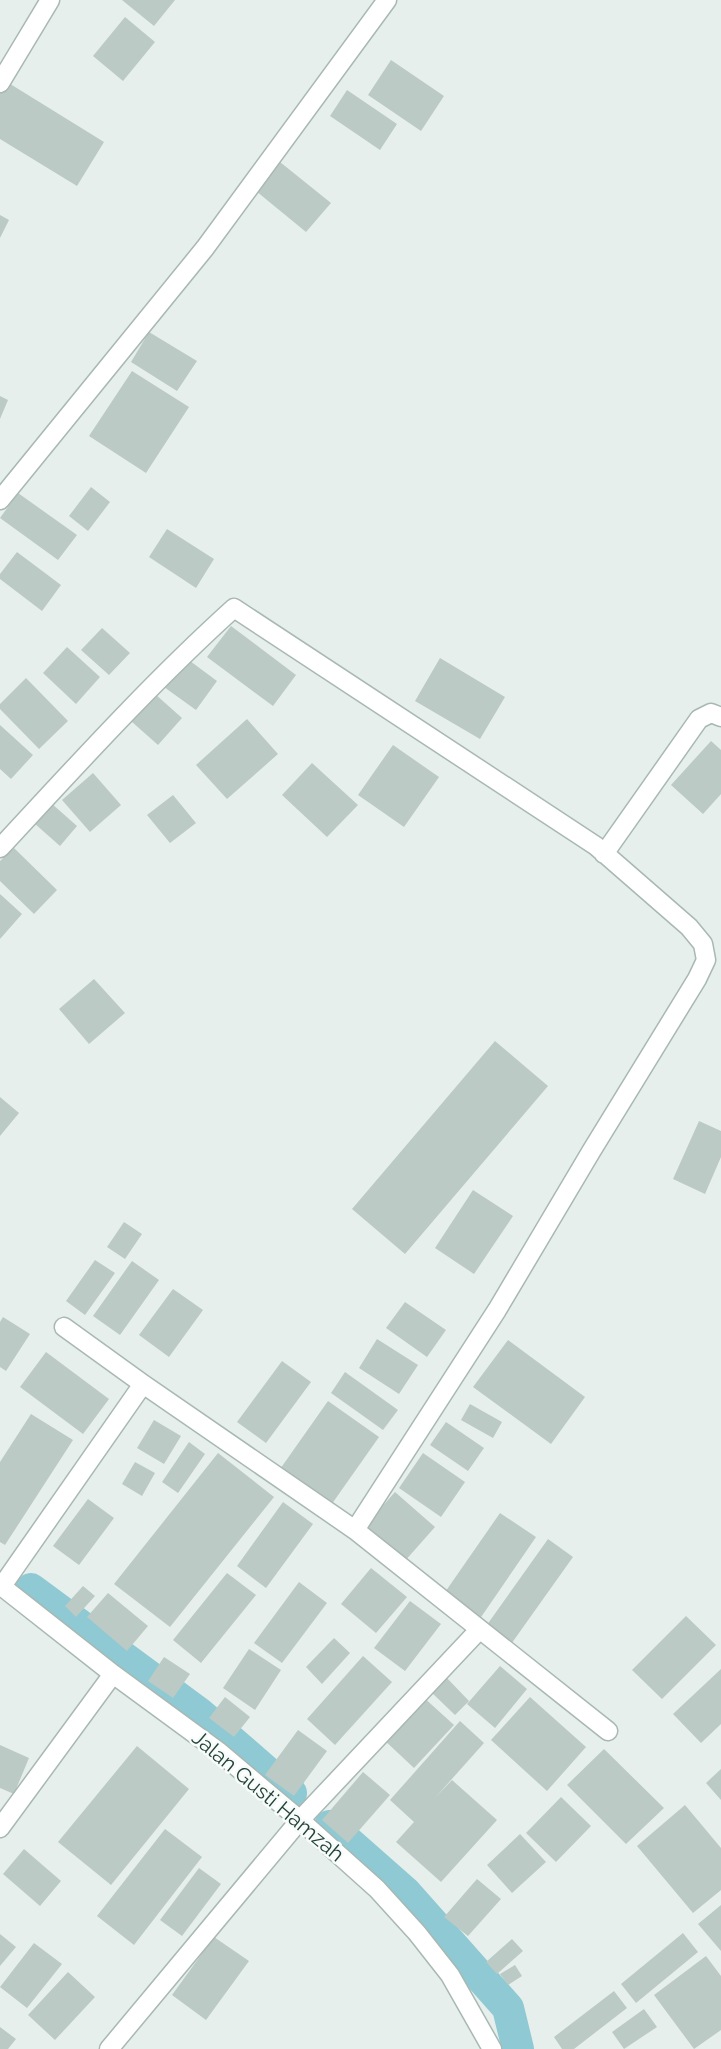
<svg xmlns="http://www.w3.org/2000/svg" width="721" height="2049" font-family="Raleway,sans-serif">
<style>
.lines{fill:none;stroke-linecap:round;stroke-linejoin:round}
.canal{stroke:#8ec9d4;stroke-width:32}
.building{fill:#bbcac4}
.minor-casing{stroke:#a8b8b2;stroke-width:21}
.minor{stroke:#fff;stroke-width:18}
.labels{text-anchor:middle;stroke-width:5;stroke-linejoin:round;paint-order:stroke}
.street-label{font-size:21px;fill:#24423a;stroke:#f7fbf9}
</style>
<rect width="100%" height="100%" fill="#e6efeb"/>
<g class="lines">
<path class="canal" d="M31 1589 199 1713 291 1793
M330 1826 406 1893 508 2008 518 2049"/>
</g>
<path class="building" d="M122 0H175L154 26Z
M125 17 155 42 123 81 93 56Z
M391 60 444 96 421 131 368 95Z
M7 82 104 142 77 186 0 139V93Z
M347 90 397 124 380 150 330 116Z
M280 162 331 203 306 232 256 191Z
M0 215 9 220 0 238Z
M149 332 197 361 177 391 131 362Z
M132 371 189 407 146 473 89 436Z
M0 396 8 400 0 419Z
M91 487 110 502 88 531 69 516Z
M18 493 77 535 58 560 0 518Z
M167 529 214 559 196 588 149 557Z
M17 552 61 585 42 611 0 579V574Z
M231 626 296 675 273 706 207 657Z
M102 628 130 653 109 675 81 650Z
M67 647 100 677 76 704 43 673Z
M186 658 217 681 196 710 164 687Z
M440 658 505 697 480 739 415 701Z
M26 678 68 721 39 749 0 709V704Z
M155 694 182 718 158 745 131 721Z
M247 719 278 754 227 799 196 765Z
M0 725 33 755 11 779 0 769Z
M711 741 721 750V794L703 814 671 785Z
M393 745 439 777 404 827 358 795Z
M312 763 358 805 327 837 282 795Z
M93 773 121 805 90 832 62 800Z
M173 795 196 823 170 843 147 815Z
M51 803 77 826 60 846 34 823Z
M14 848 57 890 34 914 0 881V861Z
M0 894 22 914 0 939Z
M94 979 125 1013 89 1044 59 1009Z
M495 1041 548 1086 405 1254 352 1209Z
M0 1097 19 1113 0 1136Z
M699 1121 721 1131V1157L705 1194 673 1179Z
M473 1190 513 1216 474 1274 435 1248Z
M124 1222 142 1234 125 1259 107 1247Z
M95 1260 115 1273 85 1315 66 1301Z
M132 1261 159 1280 120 1335 93 1316Z
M173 1289 203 1310 169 1357 139 1335Z
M405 1302 446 1330 427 1357 386 1328Z
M3 1317 30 1334 6 1371 0 1367V1322Z
M377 1339 418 1365 399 1394 359 1368Z
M508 1340 585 1397 551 1444 473 1387Z
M46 1352 109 1399 83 1434 20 1387Z
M282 1361 311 1382 266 1443 237 1422Z
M345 1372 398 1410 383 1430 331 1393Z
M328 1401 379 1437 329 1508 278 1472Z
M470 1404 502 1422 493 1438 461 1420Z
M31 1414 73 1440 5 1545 0 1542V1462Z
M154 1420 181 1436 164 1464 137 1448Z
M446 1422 484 1448 468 1471 430 1445Z
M189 1442 205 1454 178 1493 162 1482Z
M218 1453 274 1497 170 1627 114 1584Z
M423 1453 465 1482 441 1517 399 1488Z
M135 1462 155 1473 142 1496 122 1484Z
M395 1492 435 1527 404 1562 364 1527Z
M88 1499 114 1518 79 1565 53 1546Z
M283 1502 313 1524 266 1588 237 1566Z
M500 1513 536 1537 477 1623 441 1598Z
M548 1539 573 1557 509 1647 484 1629Z
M371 1568 407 1597 376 1633 341 1604Z
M227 1573 256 1595 201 1663 173 1640Z
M299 1582 327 1603 282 1663 254 1643Z
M83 1586 95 1596 76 1617 65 1606Z
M108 1593 148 1626 127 1651 87 1617Z
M410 1601 441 1624 405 1671 374 1648Z
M686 1616 716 1645 662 1699 632 1670Z
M334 1638 350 1653 322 1684 306 1667Z
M249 1649 281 1670 255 1710 223 1688Z
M363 1656 392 1682 335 1745 307 1719Z
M164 1657 190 1674 173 1698 148 1681Z
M500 1666 527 1689 495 1728 467 1704Z
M721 1669V1724L701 1743 673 1714Z
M445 1676 469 1701 455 1715 430 1691Z
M421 1695 454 1725 414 1768 382 1738Z
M225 1697 250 1717 234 1737 209 1718Z
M530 1697 586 1747 547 1791 491 1740Z
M460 1721 484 1743 434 1799 452 1780 497 1820 441 1882 396 1842 414 1822 390 1800Z
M298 1730 327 1751 294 1796 265 1775Z
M0 1745 29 1758 14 1794 0 1788Z
M137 1746 189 1789 111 1885 58 1842Z
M604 1749 664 1808 626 1844 567 1785Z
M721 1769V1800L706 1783Z
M363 1772 390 1795 348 1843 322 1820Z
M561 1797 591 1826 556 1862 526 1833Z
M685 1805 721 1848V1890L693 1913 637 1846Z
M165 1829 202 1857 134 1945 97 1916Z
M520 1834 546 1862 512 1893 487 1865Z
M24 1849 61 1881 40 1906 3 1874Z
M199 1868 221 1884 182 1936 160 1920Z
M477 1879 501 1899 468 1936 444 1917Z
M721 1905V1951L698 1924Z
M683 1933 698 1952 636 2003 621 1984Z
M0 1934 16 1947 0 1966Z
M214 1937 249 1961 206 2020 172 1995Z
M512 1939 523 1951 497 1974 486 1962Z
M34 1943 62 1964 27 2008 0 1987Z
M706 1956 721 1976V2030L694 2049 654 1995Z
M515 1965 522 1976 508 1985 500 1974Z
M68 1972 95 1997 55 2040 28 2015Z
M614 1991 627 2008 574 2049H562L554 2037Z
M644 2009 657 2027 624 2049 612 2032Z
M0 2027 16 2039 8 2049H0Z"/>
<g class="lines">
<defs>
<path id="minor" d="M0 83 50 0
M0 500 205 248 387 0
M0 848C76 766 151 683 234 608L596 846 689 927 703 944 706 960 697 979 592 1150 497 1310 355 1530
M604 854 699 719 711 713 721 717
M64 1327 143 1384 355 1530 608 1731
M0 1585 113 1674 218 1751 300 1820 377 1889 417 1933 450 1975 492 2049
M2 1586 143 1384
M0 1828 113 1674
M109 2049 300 1820 479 1630"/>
</defs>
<use href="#minor" class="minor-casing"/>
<use href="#minor" class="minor"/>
</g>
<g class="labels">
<g class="street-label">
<text transform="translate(268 1796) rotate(40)" y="7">Jalan Gusti Hamzah</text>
</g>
</g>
</svg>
